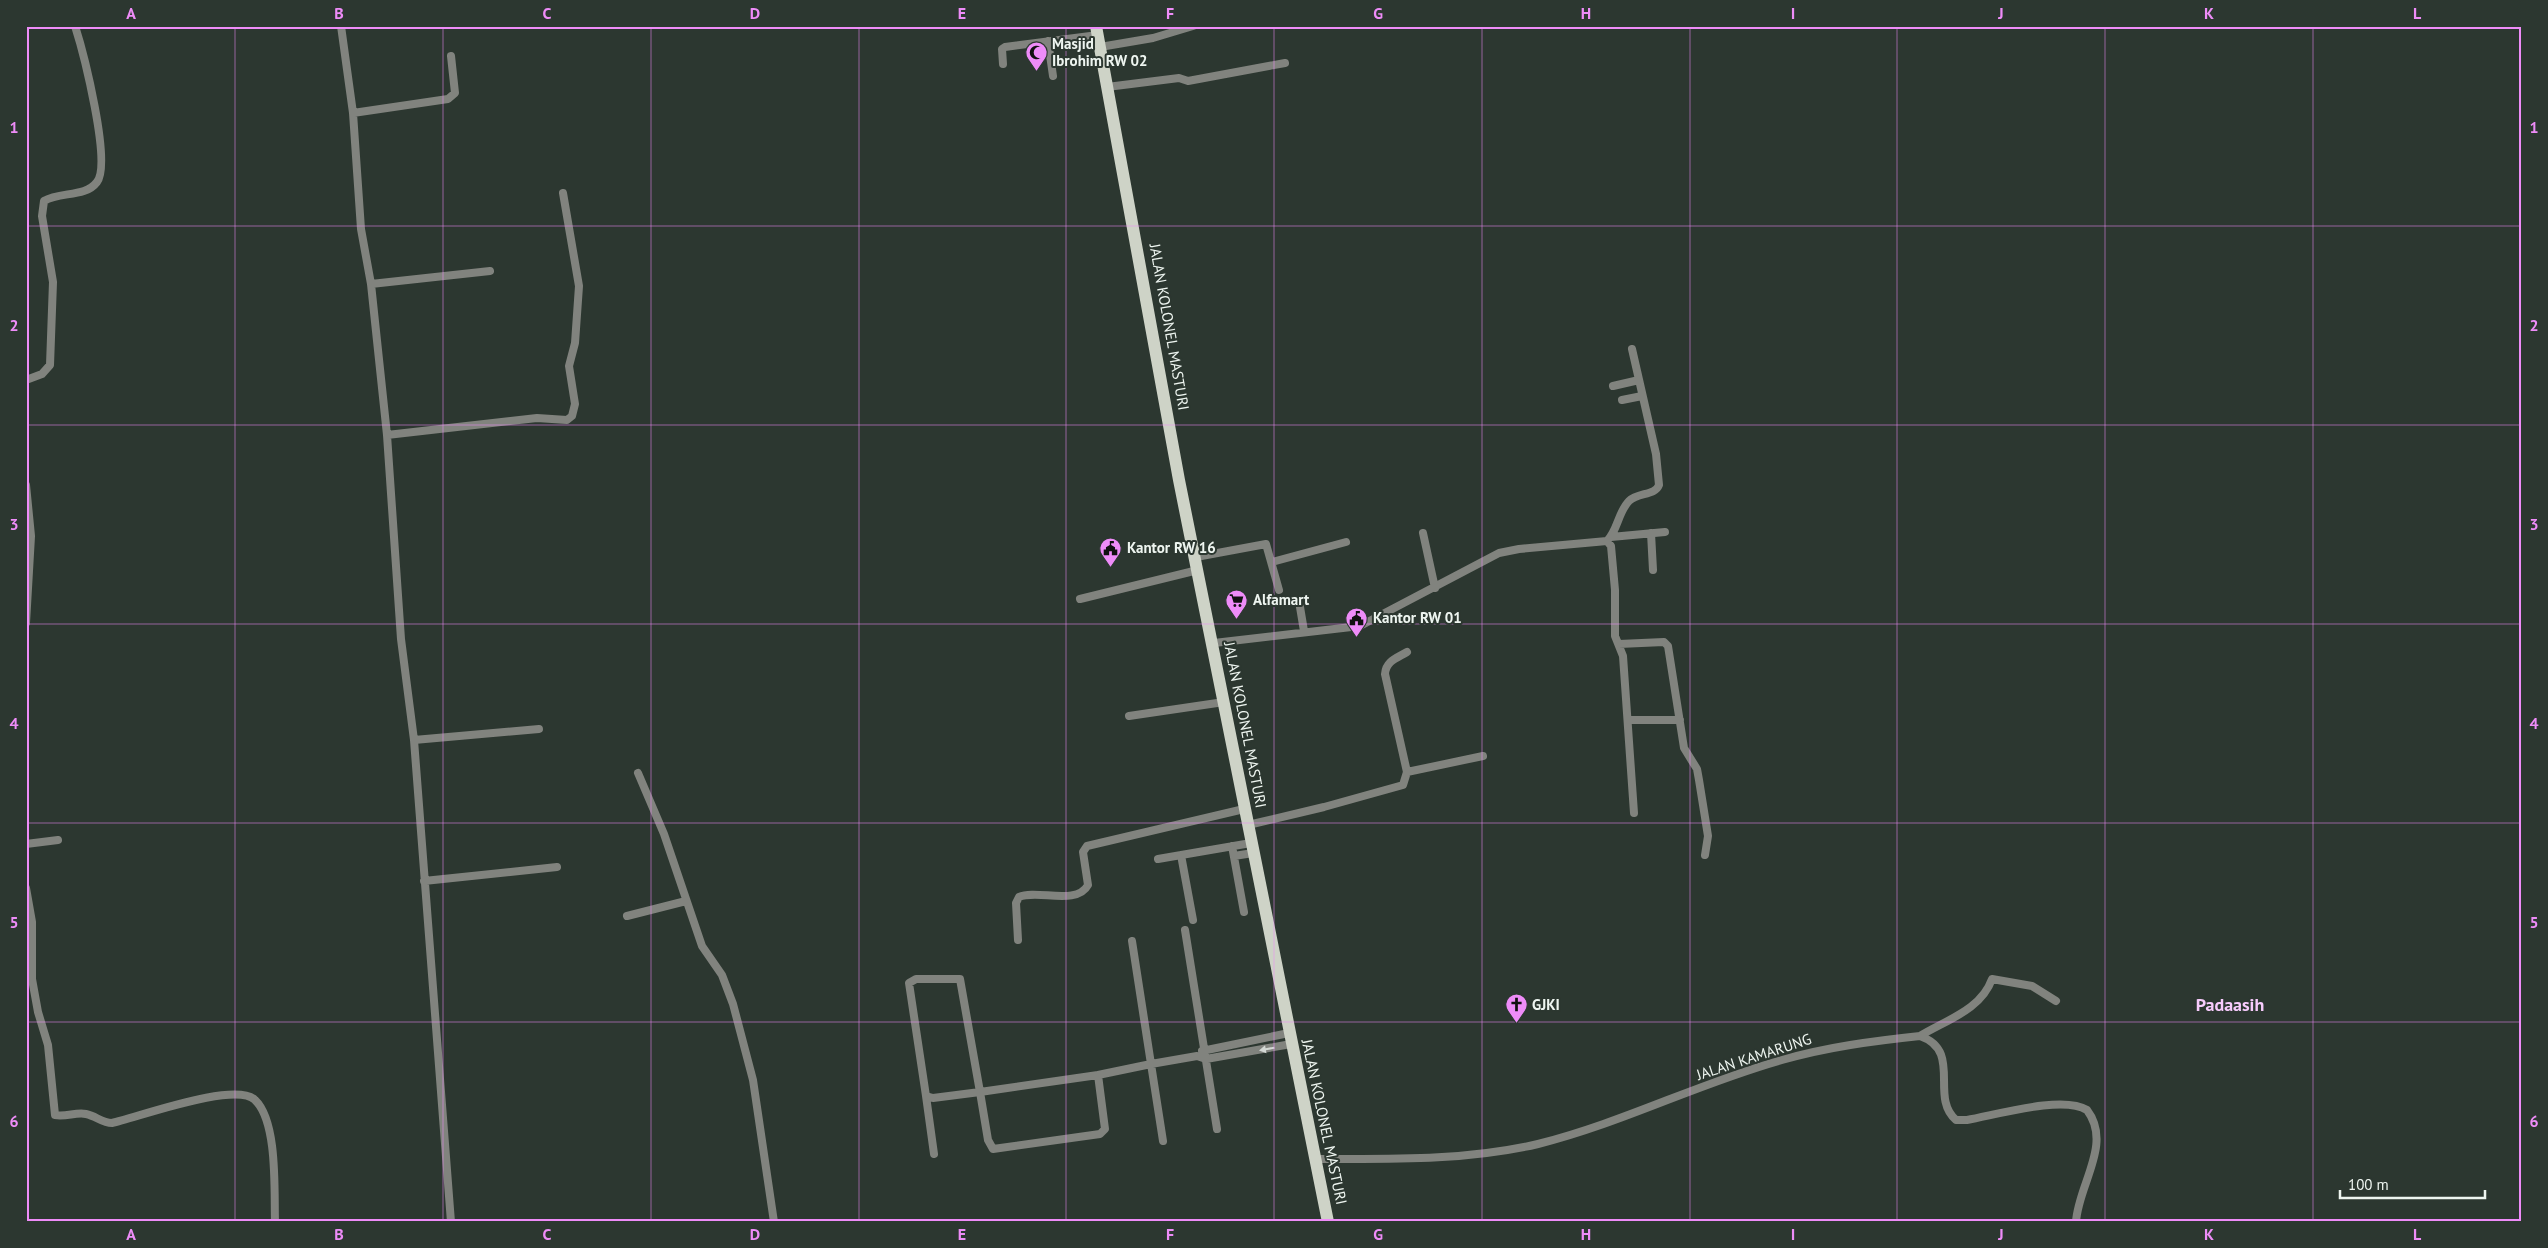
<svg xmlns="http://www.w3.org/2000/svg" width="2548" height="1248" font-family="'PT Sans',sans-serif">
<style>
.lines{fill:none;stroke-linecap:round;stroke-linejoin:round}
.minor{stroke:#81837e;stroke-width:8}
.primary{stroke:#ced3c7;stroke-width:12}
.oneway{fill:#d3d8d4}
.grid{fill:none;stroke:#ee8cf8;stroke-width:1;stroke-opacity:0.55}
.labels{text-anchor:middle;stroke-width:4;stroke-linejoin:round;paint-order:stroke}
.poi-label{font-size:15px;font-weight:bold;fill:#eef5f0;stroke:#2c3730;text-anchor:start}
.street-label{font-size:15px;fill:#eef5f0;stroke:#2c3730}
.quarter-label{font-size:18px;font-weight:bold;fill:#f7cbfc;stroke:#2c3730}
.neatline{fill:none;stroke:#ee8cf8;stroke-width:2}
.grid-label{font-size:16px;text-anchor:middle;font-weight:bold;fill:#ee8cf8}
</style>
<rect width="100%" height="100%" fill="#2c3730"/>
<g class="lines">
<path class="minor" d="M341 26 353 113 361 229 371 284 387 435 401 639 414 740 451 1222
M1048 41 1053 76
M1100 47 1153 38 1193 26
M1003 64 1002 49 1005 47 1098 35
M1107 87 1179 78 1188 81 1285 63
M353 113 448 99 455 93 451 56
M371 284 490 271
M26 380 42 374 50 365 53 282 42 216 44 201C60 191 85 198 97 182 112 163 83 51 75 26
M1613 386 1639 380
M1622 400 1642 396
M387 435 537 418 567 420 572 416 575 404 569 366 575 343 579 286 563 193
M26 485 31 536 26 623
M1423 533 1435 588
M1651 533 1653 570
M1611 537 1665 532
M1607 541 1611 546 1615 590V636L1623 656 1634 813
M1196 557 1266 544 1279 590
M1272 562 1346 542
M1080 599 1198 570
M1300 607 1304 631
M1214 643 1360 626 1499 553 1519 549 1607 541C1618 530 1618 512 1629 501 1638 492 1655 496 1659 485L1656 454 1632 349
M1619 644 1664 642 1668 646 1684 748 1697 769 1699 780 1708 836 1705 855
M1129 716 1224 702
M1628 720H1680
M414 740 539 729
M1407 772 1483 756
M638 773 664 834 702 946 722 975 733 1004 753 1080 774 1222
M1248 825 1324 807 1403 785 1407 772 1385 674C1386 661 1397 658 1407 652
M26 844 58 840
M1232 846 1244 912
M1181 855 1193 920
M1234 856 1253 853
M1158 859 1251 843
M424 881 557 867
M26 888 32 922V979L38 1012 48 1045 55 1115C66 1117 76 1112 86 1114 96 1116 102 1123 112 1123 139 1117 236 1081 255 1100 278 1122 274 1191 275 1222
M627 916 686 901
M1185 930 1217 1129
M1018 940 1016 903 1019 897C1037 889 1077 906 1088 885L1083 852 1087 846 1244 809
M1132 941 1151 1064 1197 1056 1206 1059 1291 1044
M1920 1036C1946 1020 1981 1010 1992 979L2032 986 2056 1001
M1202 1051 1289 1033
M1098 1075 980 1092 960 979H916L909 983 926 1096 933 1098 980 1092 988 1140 993 1149 1100 1134 1105 1129 1098 1075 1151 1064 1163 1141
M926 1096 934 1154
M1315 1159C1390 1159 1465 1161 1538 1144 1622 1123 1699 1083 1782 1060 1827 1047 1873 1041 1920 1036 1963 1051 1929 1097 1956 1120H1967C1996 1115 2063 1095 2087 1110 2113 1144 2078 1185 2076 1222"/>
<path class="primary" d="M1096 26 1179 480 1328 1222"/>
</g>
<defs><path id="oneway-solid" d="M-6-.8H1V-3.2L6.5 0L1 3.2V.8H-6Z" transform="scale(1.25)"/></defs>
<use class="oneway" href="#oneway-solid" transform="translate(1267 1049) rotate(170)"/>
<path class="grid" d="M235 26V1222M443 26V1222M651 26V1222M859 26V1222M1066 26V1222M1274 26V1222M1482 26V1222M1690 26V1222M1897 26V1222M2105 26V1222M2313 26V1222M26 226H2522M26 425H2522M26 624H2522M26 823H2522M26 1022H2522"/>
<defs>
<symbol id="mosque-pin" viewBox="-11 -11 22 30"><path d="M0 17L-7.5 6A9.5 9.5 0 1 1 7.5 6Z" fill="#ee8cf8" stroke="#2c3730"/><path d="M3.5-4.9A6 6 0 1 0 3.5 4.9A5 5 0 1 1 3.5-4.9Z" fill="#111"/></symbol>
<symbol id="civic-pin" viewBox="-11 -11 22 30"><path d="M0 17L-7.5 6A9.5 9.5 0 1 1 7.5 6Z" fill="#ee8cf8" stroke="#2c3730"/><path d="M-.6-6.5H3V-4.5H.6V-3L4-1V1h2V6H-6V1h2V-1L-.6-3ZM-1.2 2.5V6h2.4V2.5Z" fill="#111"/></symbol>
<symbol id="supermarket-pin" viewBox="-11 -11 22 30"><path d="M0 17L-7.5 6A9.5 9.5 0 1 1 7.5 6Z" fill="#ee8cf8" stroke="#2c3730"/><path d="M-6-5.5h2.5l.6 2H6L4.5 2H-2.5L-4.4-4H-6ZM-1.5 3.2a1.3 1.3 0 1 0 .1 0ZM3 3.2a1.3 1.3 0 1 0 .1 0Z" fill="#111"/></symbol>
<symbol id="church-pin" viewBox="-11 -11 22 30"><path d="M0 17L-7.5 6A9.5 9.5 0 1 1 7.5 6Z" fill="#ee8cf8" stroke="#2c3730"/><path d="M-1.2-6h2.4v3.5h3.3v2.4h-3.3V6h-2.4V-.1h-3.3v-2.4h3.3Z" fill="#111"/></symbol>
</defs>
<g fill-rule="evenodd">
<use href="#mosque-pin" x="1024" y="40" width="25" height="34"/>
<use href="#civic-pin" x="1098" y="536" width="25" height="34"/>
<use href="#supermarket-pin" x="1224" y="588" width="25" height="34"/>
<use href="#civic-pin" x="1344" y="606" width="25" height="34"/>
<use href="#church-pin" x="1504" y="992" width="25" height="34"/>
</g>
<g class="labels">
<g class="poi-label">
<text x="1052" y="49">Masjid<tspan x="1052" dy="17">Ibrohim RW 02</tspan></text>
<text x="1127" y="553">Kantor RW 16</text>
<text x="1253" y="605">Alfamart</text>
<text x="1373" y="623">Kantor RW 01</text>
<text x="1532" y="1010">GJKI</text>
</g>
<g class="street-label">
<text transform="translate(1169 327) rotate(80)" y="5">JALAN KOLONEL MASTURI</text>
<text transform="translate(1245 725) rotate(79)" y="5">JALAN KOLONEL MASTURI</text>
<text transform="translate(1754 1057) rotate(-18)" y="5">JALAN KAMARUNG</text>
<text transform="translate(1324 1122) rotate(78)" y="5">JALAN KOLONEL MASTURI</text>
</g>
<g class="quarter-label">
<text x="2230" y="1011">Padaasih</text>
</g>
</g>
<rect width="2548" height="1248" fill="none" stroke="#2c3730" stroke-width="55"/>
<path d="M2340 1190v8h145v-8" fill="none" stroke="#eef5f0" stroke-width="2.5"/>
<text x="2348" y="1190" font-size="15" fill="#eef5f0" stroke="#2c3730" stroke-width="4" paint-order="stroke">100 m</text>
<rect x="28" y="28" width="2492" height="1192" class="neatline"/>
<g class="grid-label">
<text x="131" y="19">A</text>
<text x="339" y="19">B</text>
<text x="547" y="19">C</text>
<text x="755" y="19">D</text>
<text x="962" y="19">E</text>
<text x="1170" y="19">F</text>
<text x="1378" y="19">G</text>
<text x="1586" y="19">H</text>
<text x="1793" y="19">I</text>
<text x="2001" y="19">J</text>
<text x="2209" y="19">K</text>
<text x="2417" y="19">L</text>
<text x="14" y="133">1</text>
<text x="2534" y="133">1</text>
<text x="14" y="331">2</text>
<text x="2534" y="331">2</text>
<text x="14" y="530">3</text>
<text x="2534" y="530">3</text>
<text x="14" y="729">4</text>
<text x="2534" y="729">4</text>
<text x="14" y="928">5</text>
<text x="2534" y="928">5</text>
<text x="14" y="1127">6</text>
<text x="2534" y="1127">6</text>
<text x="131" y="1240">A</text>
<text x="339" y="1240">B</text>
<text x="547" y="1240">C</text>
<text x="755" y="1240">D</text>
<text x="962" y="1240">E</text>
<text x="1170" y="1240">F</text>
<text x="1378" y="1240">G</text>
<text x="1586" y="1240">H</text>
<text x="1793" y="1240">I</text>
<text x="2001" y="1240">J</text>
<text x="2209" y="1240">K</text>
<text x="2417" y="1240">L</text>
</g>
</svg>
